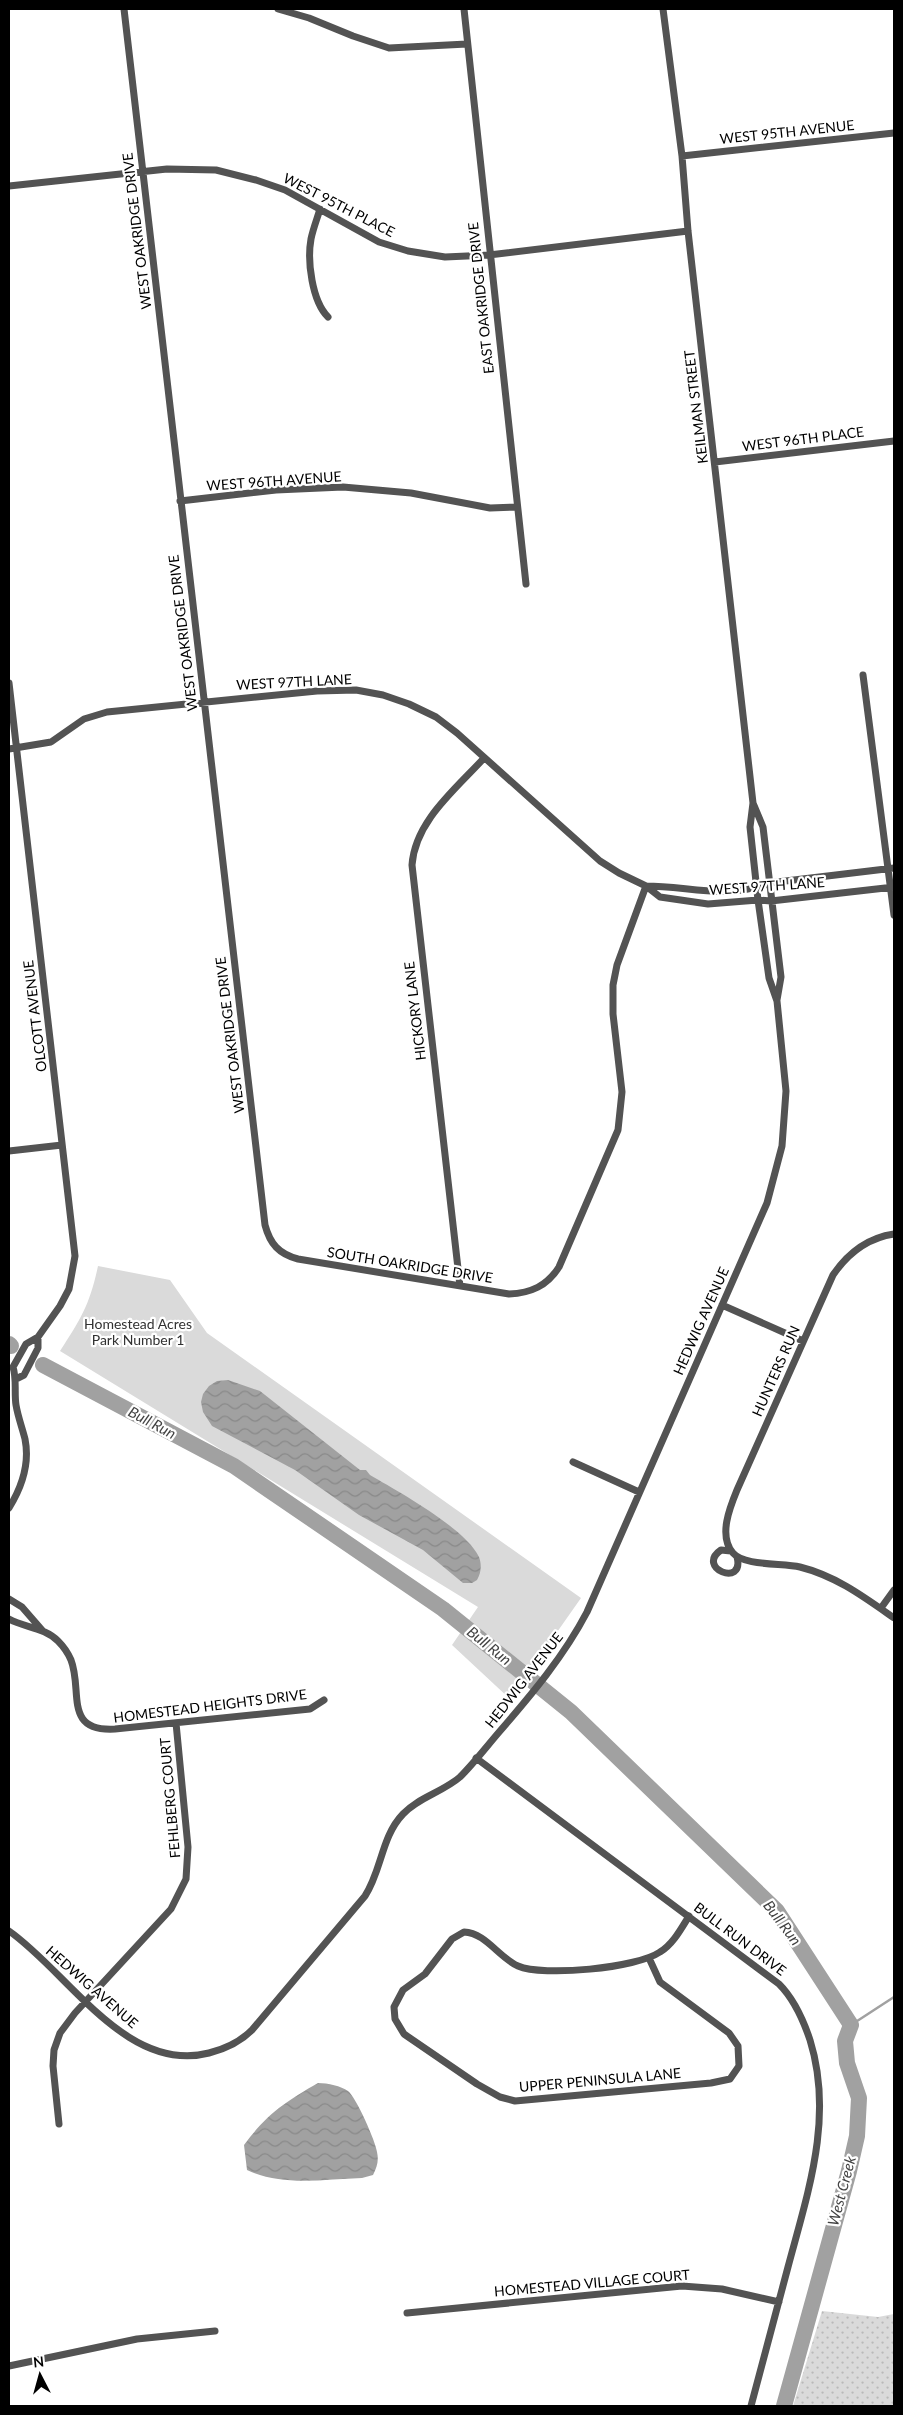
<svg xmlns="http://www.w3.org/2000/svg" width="903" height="2415" font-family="Lato,sans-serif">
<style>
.grass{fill:url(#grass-dots)}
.park{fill:#dadada}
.water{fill:url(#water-waves)}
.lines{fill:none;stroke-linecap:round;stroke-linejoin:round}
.stream{stroke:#a1a1a1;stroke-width:2.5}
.river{stroke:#a1a1a1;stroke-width:16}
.minor{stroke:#535353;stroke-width:7}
.labels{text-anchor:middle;stroke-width:4.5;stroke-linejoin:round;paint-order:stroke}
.street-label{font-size:14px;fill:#000;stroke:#fff}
.park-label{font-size:14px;fill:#313131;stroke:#fff}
.water-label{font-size:15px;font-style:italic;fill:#424242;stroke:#fff}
</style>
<defs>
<pattern id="grass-dots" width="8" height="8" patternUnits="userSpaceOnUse" patternTransform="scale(1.25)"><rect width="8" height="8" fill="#dadada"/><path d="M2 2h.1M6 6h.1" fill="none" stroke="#b9b9b9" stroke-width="1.8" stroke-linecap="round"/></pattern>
<pattern id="water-waves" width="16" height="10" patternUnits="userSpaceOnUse" patternTransform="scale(1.25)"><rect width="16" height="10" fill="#a1a1a1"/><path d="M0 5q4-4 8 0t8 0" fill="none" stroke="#898989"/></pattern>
</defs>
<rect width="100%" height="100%" fill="#fff"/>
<path class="grass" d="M822 2311 878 2317 894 2314V2406H793Z"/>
<path class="park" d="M98 1266 170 1280 207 1333 581 1598 510 1699 452 1645 478 1607 60 1351C81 1319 90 1304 98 1266Z"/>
<path class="water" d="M228 1380 260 1391 360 1470H366L370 1475C399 1492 465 1528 479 1557 482 1565 481 1573 477 1580L472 1583H463L423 1550 359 1515 295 1470 212 1426 203 1412 201 1402 203 1394 209 1386 217 1381Z
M318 2083C328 2083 341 2086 348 2091 356 2097 376 2142 377 2152 379 2161 377 2167 373 2175L362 2178C324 2179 282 2187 247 2170L244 2145C267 2114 285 2102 318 2083Z"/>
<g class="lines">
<path class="stream" d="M851 2025 894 1997"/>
<path class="river" d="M9 1344 11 1346
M43 1365 234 1466 443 1609 571 1712 777 1911 851 2025 845 2041 847 2063 859 2098 857 2136 849 2171 784 2406"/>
<path class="minor" d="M124 9 265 1225C270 1244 279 1254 298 1259L509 1294C531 1293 547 1286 559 1267L618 1130 622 1092 613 1014V985L617 965 646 886
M278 9 309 18 353 36 389 48 467 44
M464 9 526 584
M663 9 682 156 688 231 753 803 763 827 781 977 777 1000
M682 156 894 133
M9 186 167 169 216 170 256 180 285 190 379 242 408 251 445 257 489 255 688 231
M320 209C317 219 313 229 311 239 307 261 312 301 328 317
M715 462 894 441
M180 501 276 490 343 487 411 493 490 508 517 507
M863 675 894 915
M9 683 75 1256 69 1289 60 1306 38 1337 26 1344 13 1367C17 1380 14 1392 16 1405 18 1417 22 1427 25 1439 30 1464 22 1487 9 1508
M9 749 51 742 84 719 107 712 317 691 356 690 383 695 409 704 436 717 457 733 600 861 619 873 646 886 660 897 708 904 758 900 771 901 894 887
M646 886C689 886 726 900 769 883L894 868
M9 1151 62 1145
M894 1234C867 1238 848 1253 833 1275L737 1490C730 1507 718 1536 733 1553 744 1566 782 1563 800 1567 836 1576 864 1597 894 1618
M460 1286 412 865C415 821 456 789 484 758
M722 1305 803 1341
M16 1379 24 1375 38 1348V1337
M573 1462 639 1492
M731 1551 721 1550C695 1568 745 1588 737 1557
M9 1599 22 1607 42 1630
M881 1608 894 1590
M9 1619C25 1628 44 1627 58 1641 63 1646 68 1653 71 1660 83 1691 63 1732 115 1729L310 1709 324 1700
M476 1758 779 1984C794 1999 803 2019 810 2040 834 2117 808 2192 788 2267 776 2313 763 2360 751 2406
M9 1931C68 1972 126 2074 209 2053 225 2049 240 2042 252 2030L365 1896C382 1870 381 1837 403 1814 419 1797 443 1792 460 1777 474 1763 487 1746 500 1731 532 1694 564 1656 587 1612L767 1203 782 1146 786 1091 777 1001 769 978 758 900 750 827 753 803
M649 1958 660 1982 729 2033 738 2046 739 2066 730 2079 711 2083 515 2101 500 2097 477 2084 404 2034 395 2019 394 2007 403 1990 425 1974 452 1939 464 1932C486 1933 498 1957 518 1966 543 1977 637 1968 660 1952 673 1944 681 1929 689 1916
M59 2124 53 2066 54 2050 60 2033 75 2013 171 1909 186 1879 188 1847 176 1723
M407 2313 682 2286 722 2289 779 2302
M9 2366 137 2339 215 2331"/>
</g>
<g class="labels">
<g class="street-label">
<text transform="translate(787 132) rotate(-6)" y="5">WEST 95TH AVENUE</text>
<text transform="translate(339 205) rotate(27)" y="5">WEST 95TH PLACE</text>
<text transform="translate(137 231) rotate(-97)" y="5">WEST OAKRIDGE DRIVE</text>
<text transform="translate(481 298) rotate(-96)" y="5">EAST OAKRIDGE DRIVE</text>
<text transform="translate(696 407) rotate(-97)" y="5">KEILMAN STREET</text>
<text transform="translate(803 439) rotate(-7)" y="5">WEST 96TH PLACE</text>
<text transform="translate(274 481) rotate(-4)" y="5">WEST 96TH AVENUE</text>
<text transform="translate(183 633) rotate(-97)" y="5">WEST OAKRIDGE DRIVE</text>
<text transform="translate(294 682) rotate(-3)" y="5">WEST 97TH LANE</text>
<text transform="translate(767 886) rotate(-4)" y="5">WEST 97TH LANE</text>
<text transform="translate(415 1011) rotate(-97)" y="5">HICKORY LANE</text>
<text transform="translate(35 1016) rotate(-97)" y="5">OLCOTT AVENUE</text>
<text transform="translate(230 1035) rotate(-97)" y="5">WEST OAKRIDGE DRIVE</text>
<text transform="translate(410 1265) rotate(9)" y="5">SOUTH OAKRIDGE DRIVE</text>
<text transform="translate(701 1321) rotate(-66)" y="5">HEDWIG AVENUE</text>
<text transform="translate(776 1371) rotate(-66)" y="5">HUNTERS RUN</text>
<text transform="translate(524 1680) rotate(-52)" y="5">HEDWIG AVENUE</text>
<text transform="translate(210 1706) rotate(-7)" y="5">HOMESTEAD HEIGHTS DRIVE</text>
<text transform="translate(170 1798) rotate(-95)" y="5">FEHLBERG COURT</text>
<text transform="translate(740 1939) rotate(37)" y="5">BULL RUN DRIVE</text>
<text transform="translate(92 1987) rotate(41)" y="5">HEDWIG AVENUE</text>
<text transform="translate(600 2080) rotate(-5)" y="5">UPPER PENINSULA LANE</text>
<text transform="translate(592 2283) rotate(-5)" y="5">HOMESTEAD VILLAGE COURT</text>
</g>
<g class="park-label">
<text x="138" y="1329">Homestead Acres<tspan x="138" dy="16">Park Number 1</tspan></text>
</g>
<g class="water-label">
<text transform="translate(152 1423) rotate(28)" y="5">Bull Run</text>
<text transform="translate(489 1646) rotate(39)" y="5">Bull Run</text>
<text transform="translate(782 1923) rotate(53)" y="5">Bull Run</text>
<text transform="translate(842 2191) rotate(-75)" y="5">West Creek</text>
</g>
</g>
<rect width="903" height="2415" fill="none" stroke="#000000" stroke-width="20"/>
<g transform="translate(40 2375) rotate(354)" stroke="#ffffff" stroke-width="4" paint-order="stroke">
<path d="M0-4L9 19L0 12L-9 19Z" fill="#000000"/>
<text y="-8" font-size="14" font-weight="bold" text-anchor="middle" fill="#000000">N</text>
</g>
</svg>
